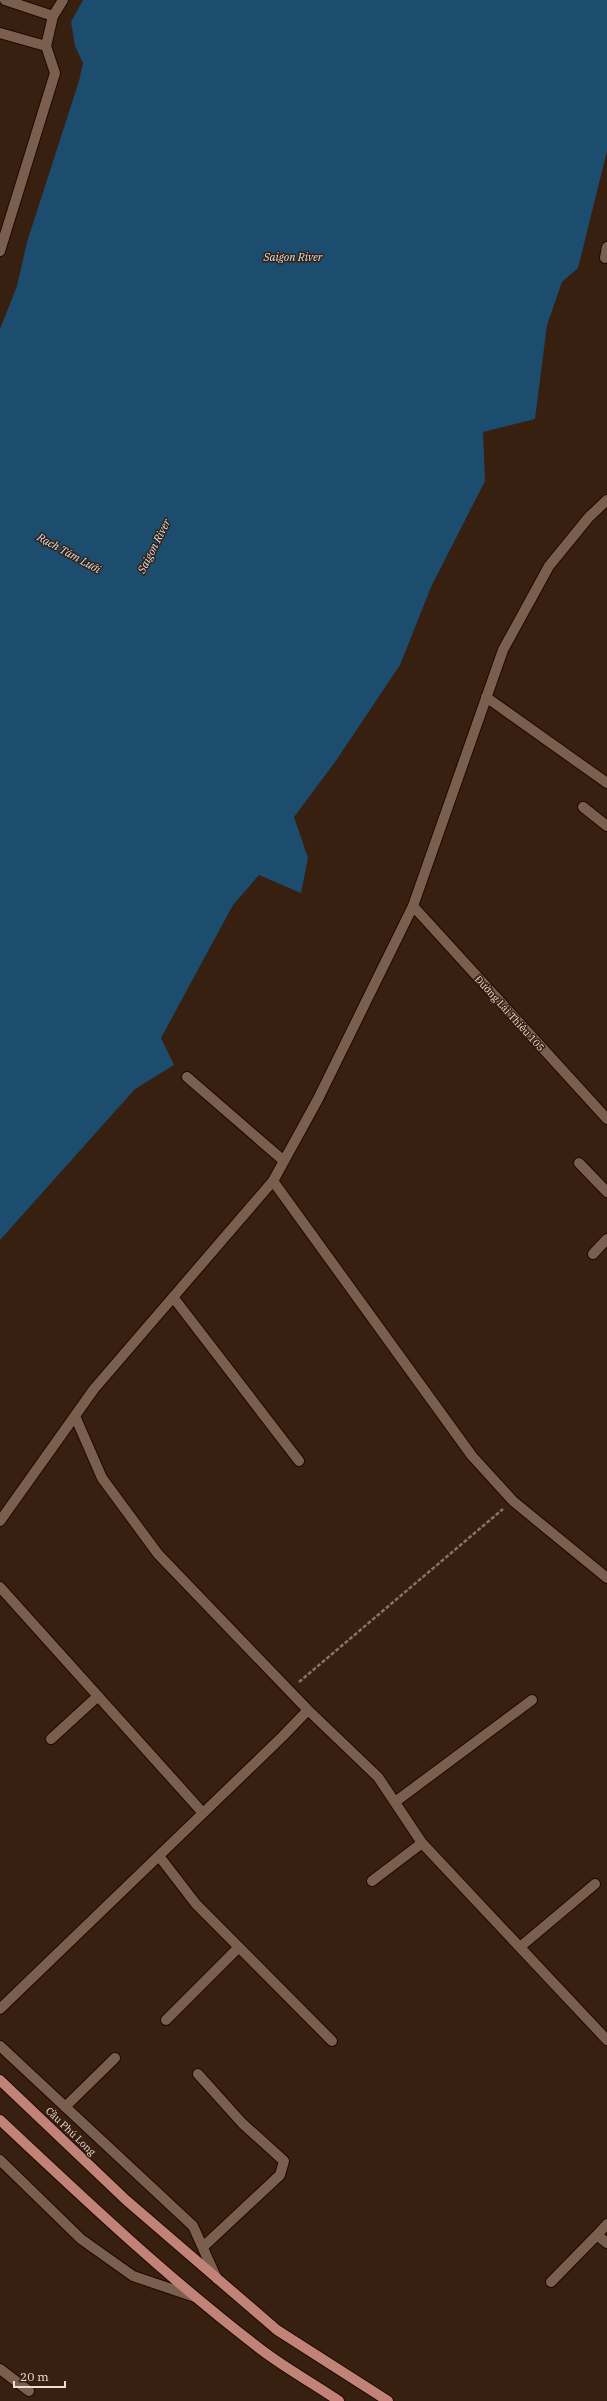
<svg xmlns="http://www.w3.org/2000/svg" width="607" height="2401" font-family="'IBM Plex Serif',serif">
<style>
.water{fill:#1c4c6e}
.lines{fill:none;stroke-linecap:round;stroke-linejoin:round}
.minor-casing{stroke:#1e0800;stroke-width:12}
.major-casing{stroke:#1e0800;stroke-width:12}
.path{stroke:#887467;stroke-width:2.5;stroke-dasharray:4 2;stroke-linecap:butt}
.minor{stroke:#7b5f4e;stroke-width:10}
.major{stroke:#c18278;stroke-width:10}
.labels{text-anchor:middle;stroke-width:3;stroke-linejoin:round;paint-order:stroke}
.street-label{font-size:10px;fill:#edddd3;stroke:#372010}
.water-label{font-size:11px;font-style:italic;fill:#d1e5f7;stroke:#372010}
</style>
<rect width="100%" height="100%" fill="#372010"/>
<path class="water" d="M83 0H607V151L578 268 562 282 547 325 535 419 483 432 485 481 431 587 400 665 335 762 294 817 308 858 301 893 259 875 233 905 161 1038 174 1065 135 1089 0 1240V329L17 286 27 242 79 81 83 63 75 46 71 22Z"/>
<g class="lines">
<defs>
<path id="minor" d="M5 0 53 16
M0 33 46 46
M0 251 55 73 46 46 53 16 63 0
M605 258 607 247
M486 697 607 783
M583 807 607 826
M413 906 607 1119
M187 1077 284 1161
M579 1163 607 1192
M273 1181 472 1456 513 1501 607 1578
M593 1254 607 1239
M173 1297 299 1461
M75 1416 102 1478 158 1554 308 1710
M0 1521 94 1389 273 1181 318 1099 413 906 503 650 549 566 589 517 607 500
M0 1587 203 1813
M51 1739 98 1696
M395 1802 532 1700
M159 1856 196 1904 332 2041
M372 1881 422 1843
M520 1947 595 1884
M0 2009 282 1737 308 1710 378 1777 422 1843 607 2040
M166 2020 238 1948
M0 2046 193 2226 217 2279
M198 2074 242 2123 284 2161 280 2175 203 2247
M65 2107 115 2058
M0 2160 81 2239 133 2276 195 2297
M607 2224 597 2235 607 2243
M551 2282 597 2235
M0 2369 29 2391"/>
<path id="major" d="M0 2080 126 2200 277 2330 388 2401
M0 2120C85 2200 170 2280 263 2351 287 2369 314 2384 339 2401"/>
</defs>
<use href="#minor" class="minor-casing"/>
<use href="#major" class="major-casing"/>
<path class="path" d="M299 1682 503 1509"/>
<use href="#minor" class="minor"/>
<use href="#major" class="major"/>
</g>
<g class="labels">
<g class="street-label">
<text transform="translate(510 1013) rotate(48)" y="4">Đường Lái Thiêu 105</text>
<text transform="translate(71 2131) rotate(44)" y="4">Cầu Phú Long</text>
</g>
<g class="water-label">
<text x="293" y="261">Saigon River</text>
<text transform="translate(154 546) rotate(-63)" y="4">Saigon River</text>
<text transform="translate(69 553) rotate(29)" y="4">Rạch Tám Lưới</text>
</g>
</g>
<path d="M14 2381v6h51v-6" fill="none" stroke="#edddd3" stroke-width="2"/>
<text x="20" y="2381" font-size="12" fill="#edddd3" stroke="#372010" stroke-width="3" paint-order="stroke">20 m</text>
</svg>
